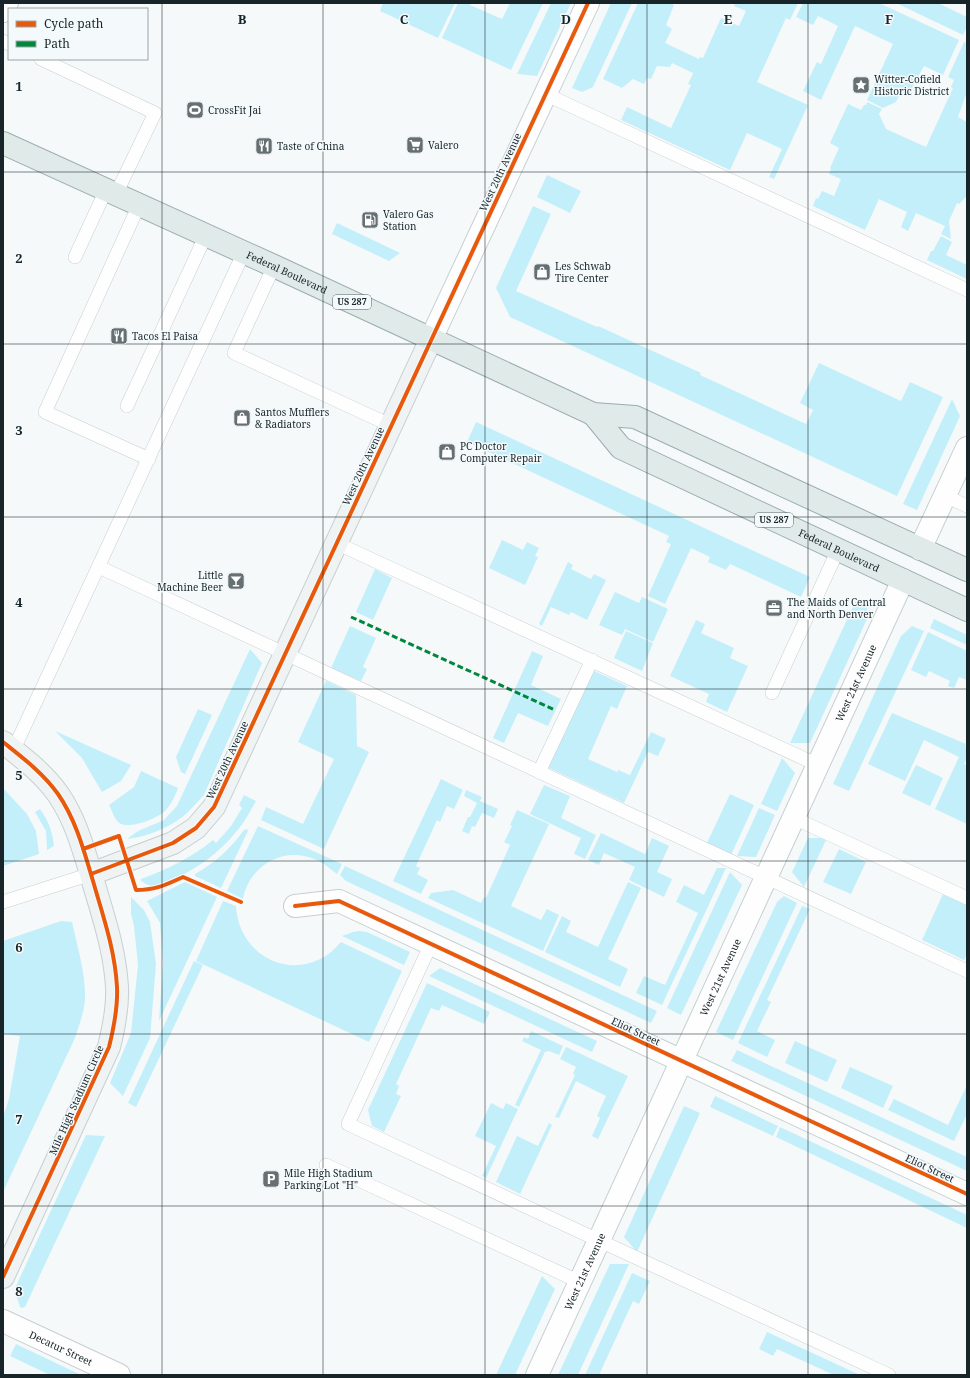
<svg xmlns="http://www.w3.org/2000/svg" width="970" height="1378" font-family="'Noto Serif',serif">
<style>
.green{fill:#c3effa}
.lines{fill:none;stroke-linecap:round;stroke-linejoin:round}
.lane-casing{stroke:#c7cfd1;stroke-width:14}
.street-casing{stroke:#c7cfd1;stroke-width:24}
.secondary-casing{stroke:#c7cfd1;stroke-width:24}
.primary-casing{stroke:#9cadae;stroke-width:24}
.lane{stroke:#fefefe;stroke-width:13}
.street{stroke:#fefefe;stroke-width:22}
.secondary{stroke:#eff3f3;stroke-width:22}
.primary{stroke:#e0eae9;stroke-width:22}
.quiet{stroke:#00873e;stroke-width:3;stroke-dasharray:6 3;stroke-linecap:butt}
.cycleway-casing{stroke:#f4fafc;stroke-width:6}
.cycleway{stroke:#e8590c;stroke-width:4}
.grid{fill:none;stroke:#182528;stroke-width:1;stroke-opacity:0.55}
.labels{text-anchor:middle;stroke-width:3;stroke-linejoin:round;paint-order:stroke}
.shield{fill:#f4fafc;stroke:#5a6568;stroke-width:1}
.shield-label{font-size:9px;font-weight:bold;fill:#182528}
.poi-label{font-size:10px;fill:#182528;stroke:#f4fafc;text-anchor:start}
.street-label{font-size:10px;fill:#182528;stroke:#f4fafc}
.grid-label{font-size:13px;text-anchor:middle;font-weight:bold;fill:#182528;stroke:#f4fafc;stroke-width:3;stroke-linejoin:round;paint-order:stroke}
</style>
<rect width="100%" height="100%" fill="#f6f9fa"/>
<path class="green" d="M383 3H455L438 38 380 11Z
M458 3H471L470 5 502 19 510 3H543L511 70 442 38Z
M551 3H571L537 76 517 74Z
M611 3H632L593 87 582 92 572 88Z
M638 3H670L674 5 666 25 672 29 665 43 699 59 700 57 703 58 721 18 739 26 746 11 734 6 735 3H798L790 20 786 18 757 82 808 105 774 179 769 177 782 149 747 133 730 170 621 120 627 107 671 128 691 85 688 84 696 67 693 73 672 63 670 67 657 66 651 79 647 78 644 84 633 79 622 88 603 79Z
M803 3H879L959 40 943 75 924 66 908 95 901 92 896 102 883 108 867 100 893 44 855 26 821 100 803 91 817 62 821 64 838 26 818 16 813 25 796 17Z
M896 3H938L967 17V27L963 35Z
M964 42 967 43V92L958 117 967 122V196L959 204 957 203 949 221 951 239 941 234 945 226 916 213 908 231 901 227 907 212 879 199 865 230 813 206 816 198 818 199 822 191 834 196 841 179 829 174 831 169 830 168 839 148 830 143 848 104 861 110 864 105H866L867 102 882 109 879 114 886 129 926 147 953 88 951 87 954 80 948 77Z
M547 175 581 191 570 213 537 197Z
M533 206 551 214 516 291 597 327 598 326 701 373 700 375 806 424 813 410 800 403 819 363 901 401 910 382 943 397 897 496 510 317 496 288Z
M337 223 400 253 389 261 332 234Z
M941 236 952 242 946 255 967 265V279L927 260 931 251H933Z
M952 399 960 416 917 510 903 504Z
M476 422 810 577 801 597 730 564 726 570 708 562 710 557 691 548 665 604 648 596 671 544 666 542 669 536 467 442Z
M502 540 523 550 527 542 539 548 535 556 538 557 525 585 489 568Z
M568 562 573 565 571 569 591 579 594 574 606 580 587 620 571 612 569 615 551 607 542 626 539 624Z
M375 569 392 578 373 620 356 612Z
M615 592 639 603 642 597 668 609 653 642 625 629 622 635 599 625Z
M856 600 867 606V619L810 743H790Z
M934 619 967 635V645L930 628Z
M696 620 705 624 701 633 734 648 730 658 748 666 727 712 706 702 709 694 670 676Z
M350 626 376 638 363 667 367 669 361 681 331 668Z
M912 626 924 631 849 791 833 784 901 636Z
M626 631 653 643 642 671 614 658Z
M928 632 967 651V680L959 677 954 688 948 686 950 681 929 671 926 677 911 670Z
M250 649 262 663 204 795C199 800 194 806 189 811 174 826 147 837 127 839L138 831 164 820 177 806Z
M532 651 543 656 531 685 561 699 548 726 518 713 504 743 493 738Z
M592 670 627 686 617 709 611 706 588 759 617 772 618 770 630 775 651 732 666 739 658 756 648 752 624 803 547 767Z
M326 681 356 695 357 746 369 752 324 849 261 820 266 807 303 824 334 759 298 742Z
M198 709 212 715 185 774 181 772 176 757Z
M892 713 966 744 965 746 967 748V758L964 764 967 766V824L935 809 959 757 924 740 905 781 868 764Z
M55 731 131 765 121 781 102 792 82 758Z
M782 758 795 773 777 811 761 804Z
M916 765 943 778 930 806 902 793Z
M141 771 178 788C175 796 172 803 166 810 159 818 127 831 118 822 114 818 112 810 109 805L134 787Z
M441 779 463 790 454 809 447 806 440 822 437 820 416 866 420 868 417 874 428 880 421 894 393 881Z
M544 785 570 796 561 818 596 835 585 859 574 854 581 838 530 814Z
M3 788 27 814 36 831 39 854 3 866Z
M466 790 482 797 480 801 498 809 494 818 482 813 475 827 472 826 469 834 462 831 468 817H470L477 803 464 796Z
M730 794 754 805 731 855 707 843Z
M244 795 256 801C250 812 244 823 236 832 219 853 197 869 173 879 167 882 159 886 152 886 148 886 145 883 141 881V879C168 869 191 858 213 840L216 843 231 826 242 808 239 805Z
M759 808 775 815 756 857 737 856Z
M40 809C49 822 52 830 54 846L47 850 46 831 35 812Z
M517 810 549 824 511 906 541 920 547 909 559 915 543 951 428 898 431 893 453 890 481 903 484 897 486 898 510 845 504 842 512 826 510 825Z
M258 826 342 864 337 874C330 869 323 862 314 859 283 846 249 866 243 899L227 891Z
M247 829 248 831 221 888 195 876V874C216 862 230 849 244 830Z
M601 833 645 854 652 838 669 846 657 872 672 879 664 897 629 880 635 867 604 853 599 865 588 860Z
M808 838H827L804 887 792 872Z
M839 849 866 862 851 894 823 882Z
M345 866 657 1011 651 1023 346 881 340 875Z
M717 868H726L662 1005 636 993 644 976 665 985 698 913 676 902 684 885 704 895Z
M730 872 742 885 681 1015 667 1008Z
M185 882 217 897 159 1021 163 963 160 923 147 901Z
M628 882 641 888 608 959 628 969 620 987 545 952 562 916 571 921 566 932 598 947Z
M943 894 967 905V954L964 960 922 940Z
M784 896 797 903 733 1040 716 1032 777 902Z
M131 897 144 910 150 922 156 964 150 1038 123 1096 110 1083 131 1033 138 965 134 926 131 914Z
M223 901 236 906C239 962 304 987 341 942L402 971 369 1042 196 961Z
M802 906 810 909 767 1000 771 1002 757 1031 775 1040 767 1057 738 1043Z
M61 921 72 922C77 945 86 975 85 999 84 1013 79 1025 75 1038L3 1192V1117L9 1099 20 1036 3 1034V941Z
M359 931 367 932 410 952 404 965 342 936 353 932Z
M194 961 203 965 136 1107 128 1103Z
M440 968 597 1041 592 1052 429 976Z
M427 983 490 1012 484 1024 442 1005 439 1011 431 1008 396 1084 399 1086 396 1094 401 1096 384 1132 372 1126 368 1110Z
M531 1031 563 1046 559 1055 549 1051 545 1052 519 1107 515 1105 541 1050 522 1041 524 1037 528 1039Z
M795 1041 837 1060 827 1082 785 1063Z
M566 1047 628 1076 598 1139 592 1136 600 1118 597 1116 606 1096 576 1081 559 1118 555 1117 575 1075 573 1074 576 1067 560 1059Z
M737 1050 967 1157V1171L731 1061Z
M850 1067 893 1086 883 1108 841 1088Z
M967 1085V1114L954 1141 888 1110 894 1099 948 1125Z
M715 1096 778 1126 773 1136 710 1107Z
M491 1103 503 1109 506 1103 518 1109 486 1178 482 1176 496 1146 475 1136Z
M684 1106 700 1113 637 1252 624 1237Z
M549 1123 552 1125 520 1194 496 1182 517 1136 538 1146Z
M780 1127 967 1215V1228L776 1137Z
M86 1135 105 1136 25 1307 22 1308 20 1307 15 1292 16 1286Z
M610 1264H629L578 1375H558Z
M632 1273 650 1281 639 1304 633 1301 599 1375H585Z
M542 1276 555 1289 515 1375H496Z
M767 1332 860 1375H834L777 1349 773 1356 759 1349Z
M16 1344 81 1375H50L10 1356Z"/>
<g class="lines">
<defs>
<path id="lane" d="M3 41 9 44
M41 59 155 113 116 194
M545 94 967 290
M139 205 45 412 149 459
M75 257 106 190
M274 266 234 353 390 425
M127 406 206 235
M945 496 967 506
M336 543 818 765
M99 567 967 971
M772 693 838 550
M13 751 244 252
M539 772 592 660
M794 818 967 898
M3 902 91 874
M431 944 348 1124 889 1375
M326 1165 580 1282"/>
<g id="street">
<path d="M3 11 7 3"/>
<path d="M431 339 588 3"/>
<path d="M920 549 967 448"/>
<path d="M295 906 339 901 967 1194"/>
<path id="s1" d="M3 1321 119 1375"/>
<path id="s2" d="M537 1375 903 580"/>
</g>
<path id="secondary" d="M3 742C23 758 43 773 58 794 76 820 84 851 93 881 103 916 115 950 117 987 118 1008 114 1027 109 1047L3 1277
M91 874 173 843 196 828 214 807 431 339"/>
<g id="primary">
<path id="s3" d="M3 143 274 266 593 414 635 417 967 570"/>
<path id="s4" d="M593 414 621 448 967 610"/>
</g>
</defs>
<use href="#lane" class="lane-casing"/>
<use href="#street" class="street-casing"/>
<use href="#secondary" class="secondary-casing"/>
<use href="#primary" class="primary-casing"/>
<use href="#lane" class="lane"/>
<use href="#street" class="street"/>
<use href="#secondary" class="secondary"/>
<use href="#primary" class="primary"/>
<path class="quiet" d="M351 617 555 710"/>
<defs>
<path id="cycleway" d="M3 742C23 758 43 773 58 794 76 820 84 851 93 881 103 916 115 950 117 987 118 1008 114 1027 109 1047L3 1277
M83 849 119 836 136 890C156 890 165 885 183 877L241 902
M91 874 173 843 196 828 214 807 588 3
M295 906 339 901 967 1194"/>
</defs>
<use href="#cycleway" class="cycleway-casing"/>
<use href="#cycleway" class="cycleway"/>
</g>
<path class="grid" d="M162 3V1375M323 3V1375M485 3V1375M647 3V1375M808 3V1375M3 172H967M3 344H967M3 517H967M3 689H967M3 861H967M3 1034H967M3 1206H967"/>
<defs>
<symbol id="sight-square" viewBox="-11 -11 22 22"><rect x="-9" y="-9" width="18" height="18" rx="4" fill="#666f72" stroke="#f4fafc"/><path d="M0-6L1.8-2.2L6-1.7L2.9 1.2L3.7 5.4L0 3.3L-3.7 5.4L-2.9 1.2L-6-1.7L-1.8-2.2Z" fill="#fff"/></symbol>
<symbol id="stadium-square" viewBox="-11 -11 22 22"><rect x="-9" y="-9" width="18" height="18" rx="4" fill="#666f72" stroke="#f4fafc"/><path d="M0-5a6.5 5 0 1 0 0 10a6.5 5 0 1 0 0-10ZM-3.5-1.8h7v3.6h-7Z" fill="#fff"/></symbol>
<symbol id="supermarket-square" viewBox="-11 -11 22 22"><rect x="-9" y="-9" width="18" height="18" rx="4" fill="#666f72" stroke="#f4fafc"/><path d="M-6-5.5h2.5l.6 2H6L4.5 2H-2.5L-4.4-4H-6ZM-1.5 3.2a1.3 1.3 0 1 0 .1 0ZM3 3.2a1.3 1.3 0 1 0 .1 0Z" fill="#fff"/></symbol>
<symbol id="restaurant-square" viewBox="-11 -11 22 22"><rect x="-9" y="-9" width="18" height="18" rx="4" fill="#666f72" stroke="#f4fafc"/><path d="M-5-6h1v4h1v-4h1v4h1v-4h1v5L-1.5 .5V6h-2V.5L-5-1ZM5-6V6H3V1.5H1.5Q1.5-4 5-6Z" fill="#fff"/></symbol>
<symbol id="fuel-square" viewBox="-11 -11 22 22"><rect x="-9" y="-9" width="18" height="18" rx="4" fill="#666f72" stroke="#f4fafc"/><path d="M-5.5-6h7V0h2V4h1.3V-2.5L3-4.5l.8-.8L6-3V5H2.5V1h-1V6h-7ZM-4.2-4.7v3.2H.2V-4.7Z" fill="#fff"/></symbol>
<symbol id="shop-square" viewBox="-11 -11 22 22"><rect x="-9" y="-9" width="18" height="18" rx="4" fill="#666f72" stroke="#f4fafc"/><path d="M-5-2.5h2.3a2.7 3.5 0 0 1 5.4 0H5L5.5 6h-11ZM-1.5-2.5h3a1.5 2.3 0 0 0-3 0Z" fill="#fff"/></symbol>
<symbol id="bar-square" viewBox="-11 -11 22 22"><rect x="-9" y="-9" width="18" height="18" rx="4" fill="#666f72" stroke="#f4fafc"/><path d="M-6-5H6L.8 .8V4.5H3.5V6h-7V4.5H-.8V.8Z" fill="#fff"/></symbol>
<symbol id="office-square" viewBox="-11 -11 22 22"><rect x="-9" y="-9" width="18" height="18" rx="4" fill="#666f72" stroke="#f4fafc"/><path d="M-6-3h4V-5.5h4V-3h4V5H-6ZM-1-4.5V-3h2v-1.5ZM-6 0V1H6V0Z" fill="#fff"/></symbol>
<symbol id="parking-square" viewBox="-11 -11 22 22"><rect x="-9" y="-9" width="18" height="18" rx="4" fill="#666f72" stroke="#f4fafc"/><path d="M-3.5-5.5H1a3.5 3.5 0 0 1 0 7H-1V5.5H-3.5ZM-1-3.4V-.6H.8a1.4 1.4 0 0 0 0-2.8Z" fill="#fff"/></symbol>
</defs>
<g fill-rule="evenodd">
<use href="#sight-square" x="851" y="75" width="20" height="20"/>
<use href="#stadium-square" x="185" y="100" width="20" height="20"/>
<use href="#supermarket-square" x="405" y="135" width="20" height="20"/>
<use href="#restaurant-square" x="254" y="136" width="20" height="20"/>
<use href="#fuel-square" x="360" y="210" width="20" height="20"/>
<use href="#shop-square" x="532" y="262" width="20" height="20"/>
<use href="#restaurant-square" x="109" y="326" width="20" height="20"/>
<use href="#shop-square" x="232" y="408" width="20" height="20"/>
<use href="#shop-square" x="437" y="442" width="20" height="20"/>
<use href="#bar-square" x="226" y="571" width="20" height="20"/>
<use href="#office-square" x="764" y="598" width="20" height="20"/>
<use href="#parking-square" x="261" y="1169" width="20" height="20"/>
</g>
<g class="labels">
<g class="shield">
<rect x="333" y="295" width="38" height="14" rx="3"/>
<rect x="755" y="513" width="38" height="14" rx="3"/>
</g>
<g class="shield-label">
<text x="352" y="305">US 287</text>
<text x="774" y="523">US 287</text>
</g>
<g class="poi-label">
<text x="874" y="83">Witter-Cofield<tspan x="874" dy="12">Historic District</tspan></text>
<text x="208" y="114">CrossFit Jai</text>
<text x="428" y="149">Valero</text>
<text x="277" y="150">Taste of China</text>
<text x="383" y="218">Valero Gas<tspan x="383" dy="12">Station</tspan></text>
<text x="555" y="270">Les Schwab<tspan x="555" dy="12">Tire Center</tspan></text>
<text x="132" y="340">Tacos El Paisa</text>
<text x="255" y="416">Santos Mufflers<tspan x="255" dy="12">&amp; Radiators</tspan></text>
<text x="460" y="450">PC Doctor<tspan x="460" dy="12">Computer Repair</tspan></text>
<text x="223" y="579" text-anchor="end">Little<tspan x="223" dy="12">Machine Beer</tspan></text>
<text x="787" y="606">The Maids of Central<tspan x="787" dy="12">and North Denver</tspan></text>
<text x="284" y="1177">Mile High Stadium<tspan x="284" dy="12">Parking Lot "H"</tspan></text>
</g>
<g class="street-label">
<text transform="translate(500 172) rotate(-65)" y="4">West 20th Avenue</text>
<text dy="4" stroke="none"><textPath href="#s3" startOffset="312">Federal Boulevard</textPath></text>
<text transform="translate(363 466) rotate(-65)" y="4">West 20th Avenue</text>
<text dy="4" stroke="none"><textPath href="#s4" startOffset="285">Federal Boulevard</textPath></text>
<text dy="4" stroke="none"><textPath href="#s2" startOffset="762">West 21st Avenue</textPath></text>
<text transform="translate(227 760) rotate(-65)" y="4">West 20th Avenue</text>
<text dy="4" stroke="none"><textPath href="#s2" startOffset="438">West 21st Avenue</textPath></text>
<text transform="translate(636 1031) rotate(25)" y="4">Eliot Street</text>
<text transform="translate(76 1100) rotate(-66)" y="4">Mile High Stadium Circle</text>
<text transform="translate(930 1168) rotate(25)" y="4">Eliot Street</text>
<text dy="4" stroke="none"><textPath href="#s2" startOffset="114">West 21st Avenue</textPath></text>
<text dy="4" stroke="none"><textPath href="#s1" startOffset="64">Decatur Street</textPath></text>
</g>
</g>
<g class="grid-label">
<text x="242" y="24">B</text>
<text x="404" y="24">C</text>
<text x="566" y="24">D</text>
<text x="728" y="24">E</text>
<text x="889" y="24">F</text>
<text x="19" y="91">1</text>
<text x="19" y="263">2</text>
<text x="19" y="435">3</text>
<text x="19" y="607">4</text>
<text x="19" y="780">5</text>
<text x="19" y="952">6</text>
<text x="19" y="1124">7</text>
<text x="19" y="1296">8</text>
</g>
<rect width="970" height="1378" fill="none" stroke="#182528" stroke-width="8"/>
<rect x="8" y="8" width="140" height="52" fill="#f4fafc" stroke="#9ca5a7"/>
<rect x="16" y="21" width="20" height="6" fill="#e8590c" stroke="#9ca5a7"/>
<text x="44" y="28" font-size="12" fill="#182528">Cycle path</text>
<rect x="16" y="41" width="20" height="6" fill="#00873e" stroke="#9ca5a7"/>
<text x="44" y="48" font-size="12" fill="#182528">Path</text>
</svg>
